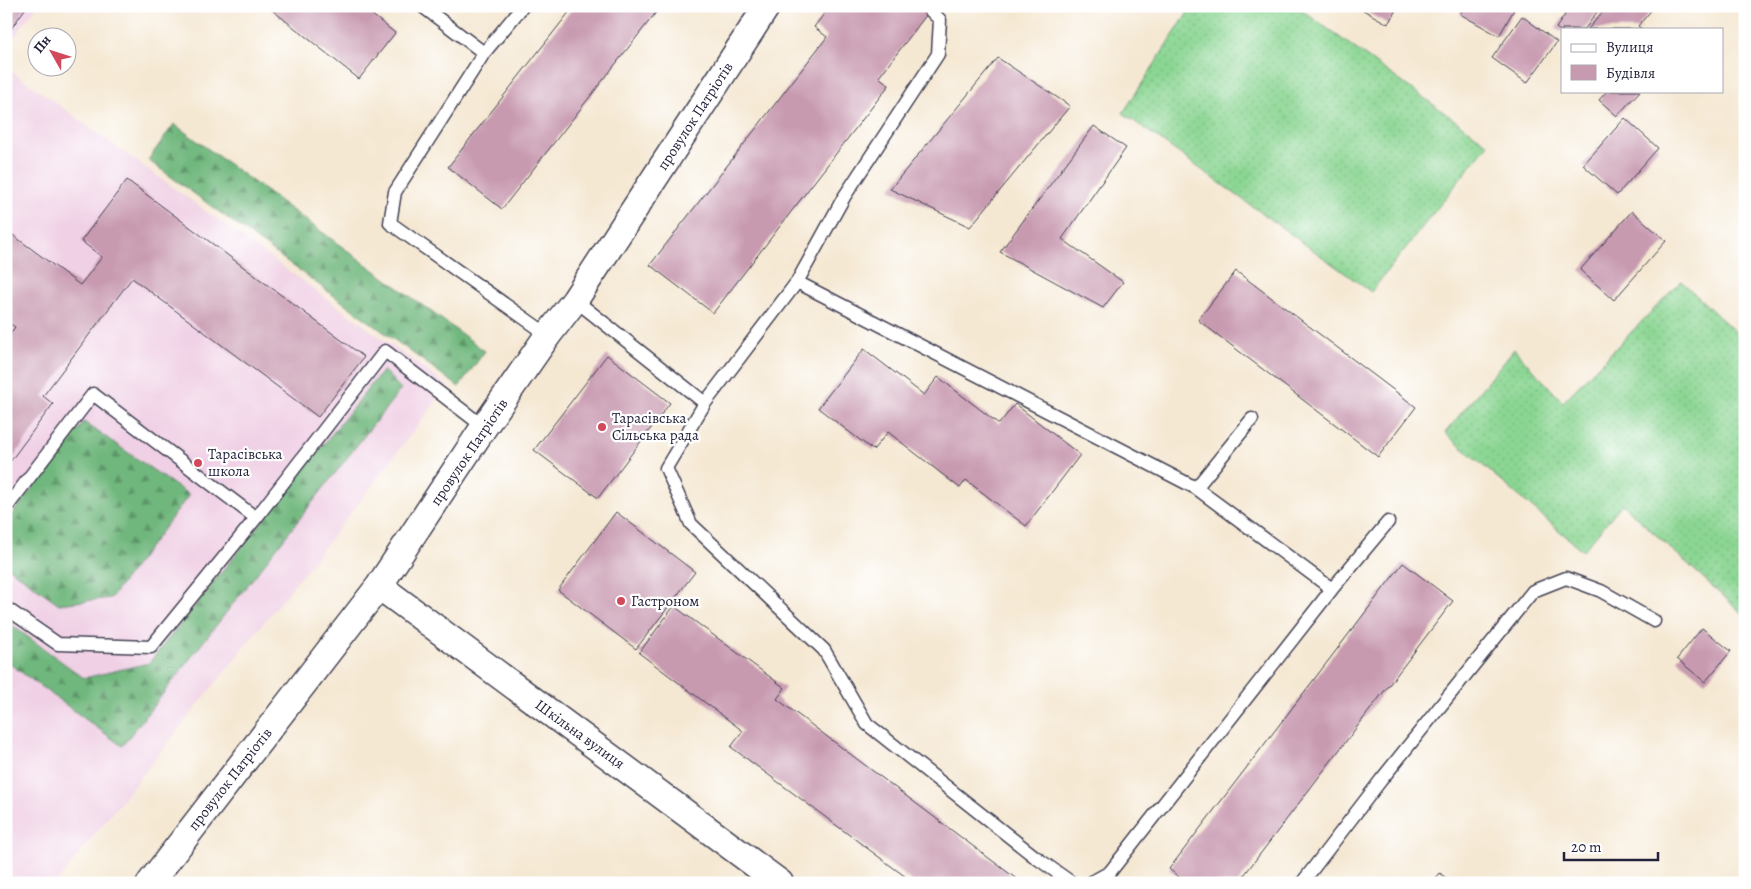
<svg xmlns="http://www.w3.org/2000/svg" width="1751" height="889" font-family="Alegreya,serif">
<style>
.built{fill:#f0d0e5}
.forest{fill:url(#forest-firs);stroke:#496c5c}
.garden{fill:url(#garden-dots);stroke:#567c67}
.building{fill:#c89ab0}
.lines{fill:none;stroke-linecap:round;stroke-linejoin:round}
.service-casing{stroke:#424052;stroke-width:15}
.minor-casing{stroke:#424052;stroke-width:29}
.service{stroke:#fff;stroke-width:12}
.minor{stroke:#fff;stroke-width:26}
.poi-dot{fill:#d1495b;stroke:#fff;stroke-width:2}
.labels{text-anchor:middle;stroke-width:4.5;stroke-linejoin:round;paint-order:stroke}
.street-label{font-size:15px;fill:#22223b;stroke:#fff}
.poi-label{font-size:15px;fill:#22223b;stroke:#fff;text-anchor:start}
</style>
<defs>
<pattern id="forest-firs" width="22" height="20" patternUnits="userSpaceOnUse" patternTransform="scale(1.25)"><rect width="22" height="20" fill="#70b77d"/><path d="M5 1l3.5 6h-7zM16 11l3.5 6h-7z" fill="#5c9468"/></pattern>
<pattern id="garden-dots" width="8" height="8" patternUnits="userSpaceOnUse" patternTransform="scale(1.25)"><rect width="8" height="8" fill="#8bd693"/><path d="M2 2h.1M6 6h.1" fill="none" stroke="#78b780" stroke-width="1.8" stroke-linecap="round"/></pattern>
</defs>
<rect width="100%" height="100%" fill="#fff"/>
<filter id="ink" filterUnits="userSpaceOnUse"><feTurbulence type="fractalNoise" baseFrequency=".02" numOctaves="2"/><feDisplacementMap in="SourceGraphic" scale="10" xChannelSelector="R" yChannelSelector="G"/><feConvolveMatrix kernelMatrix="1 2 1 2 8 2 1 2 1" color-interpolation-filters="sRGB"/></filter>
<filter id="wash" filterUnits="userSpaceOnUse"><feTurbulence type="fractalNoise" baseFrequency=".0096" numOctaves="4" result="noise"/><feDisplacementMap in="SourceGraphic" scale="20" xChannelSelector="R" yChannelSelector="G"/><feGaussianBlur stdDeviation="1.12" result="paint"/><feColorMatrix in="noise" values="0 0 0 0 0 0 0 0 0 0 0 0 0 0 0 0 0 1.4 0 .05"/><feComposite in="paint" operator="in"/></filter>
<g filter="url(#wash)">
<rect width="100%" height="100%" fill="#f5e8d3"/>
<path class="built" d="M6 6H37L6 48Z
M6 67 448 386 329 541 56 883H6Z"/>
<path class="forest" d="M174 124 485 351 459 387 148 160Z
M383 370 401 389 122 746 6 661V621L84 678 149 663Z
M84 422 189 495 111 598 59 604 6 566V522Z"/>
<path class="garden" d="M1192 6H1296L1488 144 1371 292 1123 113Z
M1681 281 1745 341V616L1622 504 1583 551 1445 433 1514 349 1563 402Z"/>
<g id="blocks">
<path class="building" d="M6 6H27L6 36Z
M267 6H361L395 33 359 79Z
M574 6H661L502 209 448 167Z
M830 6H918L927 14 879 77 889 85 713 313 650 265 827 37 814 27Z
M1356 6H1398L1388 24Z
M1465 6H1516L1499 36 1460 14Z
M1571 6H1601L1585 29H1562V32L1556 28Z
M1608 6H1655L1638 26 1642 29H1588Z
M1522 16 1557 42 1527 83 1492 58Z
M998 58 1070 106 970 227 890 189Z
M1607 91H1640L1617 116 1599 100Z
M1625 118 1658 148 1617 195 1583 165Z
M1094 126 1126 148 1062 239 1123 282 1103 308 1000 252Z
M127 180 364 357 318 417 132 278 43 396 53 404 6 467V340L15 327 6 321V230L80 285 102 257 81 241Z
M1632 211 1666 241 1614 300 1580 270Z
M1236 271 1416 407 1378 457 1198 320Z
M864 349 924 395 938 377 999 424 1015 404 1080 455 1026 526 966 480 960 488 888 432 873 450 818 408Z
M607 355 670 403 598 498 534 450Z
M616 512 695 572 636 649 558 590Z
M1403 563 1453 601 1238 883H1186L1169 869Z
M674 606 785 688 777 699 1022 883H914L731 747 743 731 639 653Z
M1702 628 1731 651 1705 682 1677 659Z
M1440 873 1452 883H1432Z"/>
</g>
</g>
<g filter="url(#ink)">
<use href="#blocks" fill-opacity="0" stroke="#424052" stroke-width="1"/>
<g class="lines">
<defs>
<path id="service" d="M422 6 484 53 395 192 390 223 548 335
M484 53 523 6
M797 282 1196 488 1252 419
M575 300 705 403 797 282 844 197 938 54 940 20 926 6
M705 403 666 468 691 524 824 650 867 724 1034 856 1072 883
M6 508 93 394 256 518
M1332 589 1388 522
M6 608 58 644 151 647 256 518 385 351 484 427
M1090 883 1110 872 1332 589 1196 488
M1302 883 1381 780 1533 591 1566 578 1601 591 1654 621"/>
<path id="minor" d="M379 586 780 883
M150 883 379 586 484 427 548 335 575 300 767 6"/>
</defs>
<use href="#service" class="service-casing"/>
<use href="#minor" class="minor-casing"/>
<use href="#service" class="service"/>
<use href="#minor" class="minor"/>
</g>
</g>
<g class="poi-dot">
<circle cx="602" cy="427" r="5"/>
<circle cx="198" cy="463" r="5"/>
<circle cx="621" cy="601" r="5"/>
</g>
<g class="labels">
<g class="street-label">
<text transform="translate(695 116) rotate(-57)" y="5">провулок Патріотів</text>
<text transform="translate(469 452) rotate(-56)" y="5">провулок Патріотів</text>
<text transform="translate(580 734) rotate(36)" y="5">Шкільна вулиця</text>
<text transform="translate(230 779) rotate(-52)" y="5">провулок Патріотів</text>
</g>
<g class="poi-label">
<text x="612" y="423">Тарасівська<tspan x="612" dy="17">Сільська рада</tspan></text>
<text x="208" y="459">Тарасівська<tspan x="208" dy="17">школа</tspan></text>
<text x="631" y="606">Гастроном</text>
</g>
</g>
<rect width="1751" height="889" fill="none" stroke="#fff" stroke-width="25"/>
<rect x="1561" y="28" width="162" height="65" fill="#ffffff" stroke="#a7a7b1"/>
<rect x="1571" y="44" width="25" height="8" fill="#ffffff" stroke="#a7a7b1"/>
<text x="1606" y="52" font-size="15" fill="#22223b">Вулиця</text>
<rect x="1571" y="65" width="25" height="15" fill="#c89ab0" stroke="#a7a7b1"/>
<text x="1606" y="78" font-size="15" fill="#22223b">Будівля</text>
<g transform="translate(52 52) rotate(309)"><circle r="24" fill="#ffffff" stroke="#a7a7b1"/>
<path d="M0-4L9 19L0 12L-9 19Z" fill="#d1495b"/>
<text y="-8" font-size="14" font-weight="bold" text-anchor="middle" fill="#22223b">Пн</text>
</g>
<path d="M1564 852v8h94v-8" fill="none" stroke="#22223b" stroke-width="2.5"/>
<text x="1571" y="852" font-size="15" fill="#22223b" stroke="#ffffff" stroke-width="4" paint-order="stroke">20 m</text>
</svg>
